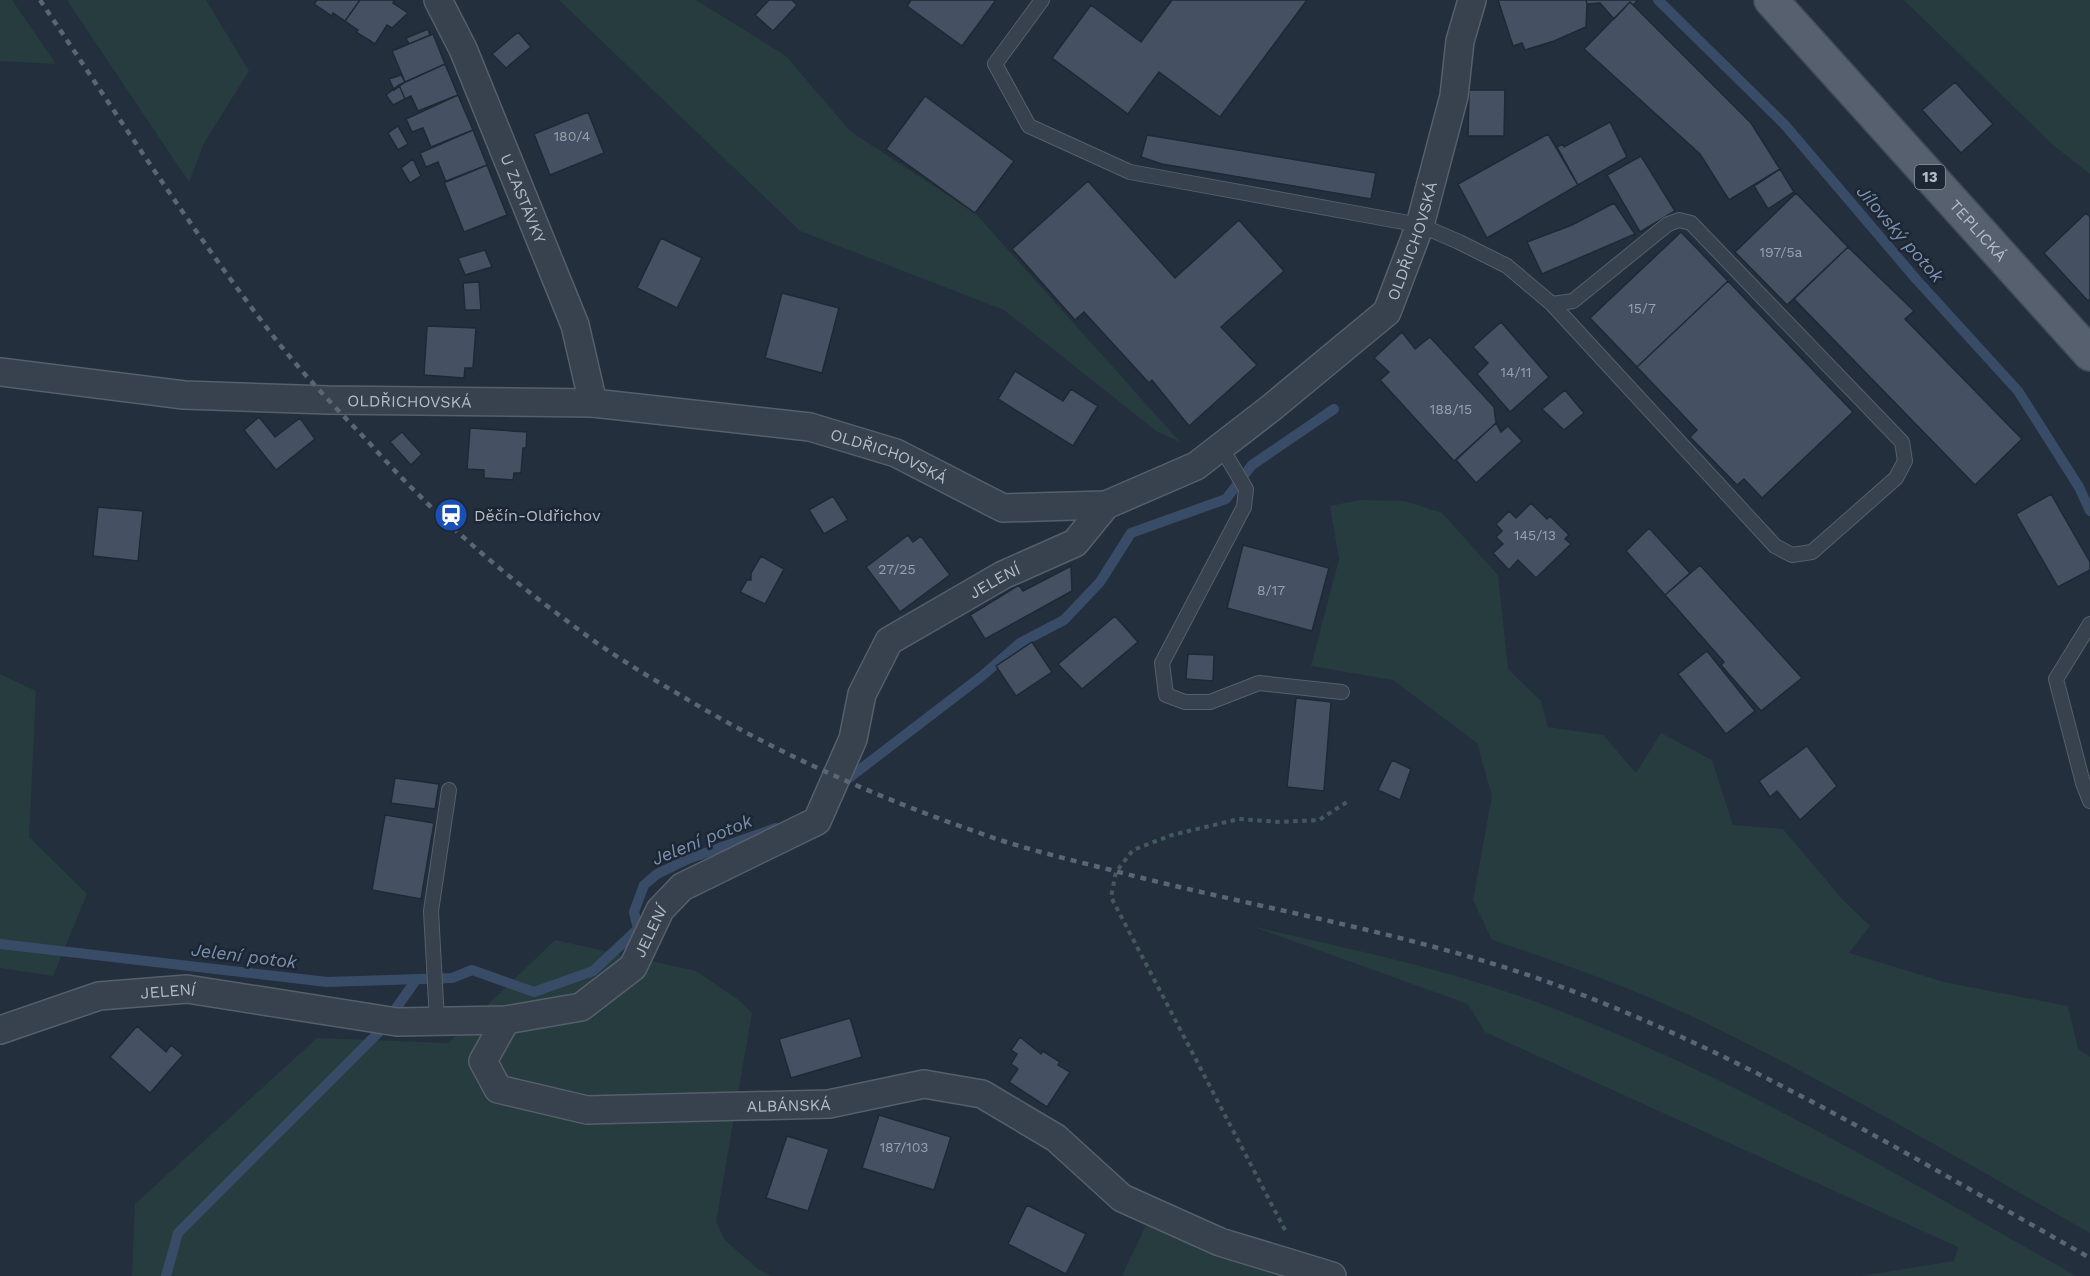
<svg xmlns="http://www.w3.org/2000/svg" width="2090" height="1276" font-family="'Work Sans',sans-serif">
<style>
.green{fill:#263c3f}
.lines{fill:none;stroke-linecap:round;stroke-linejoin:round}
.stream{stroke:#394c67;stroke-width:10}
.building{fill:#455162;stroke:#1f2835;stroke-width:1.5}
.lane-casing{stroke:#565f6c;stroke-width:16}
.street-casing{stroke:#565f6c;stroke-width:30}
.primary-casing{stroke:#414a57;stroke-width:36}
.path{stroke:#44595c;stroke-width:4;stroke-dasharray:4.5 4.5;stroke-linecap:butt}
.lane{stroke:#38414e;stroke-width:14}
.street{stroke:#38414e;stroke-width:27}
.primary{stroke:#56606e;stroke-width:33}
.rail{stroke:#5a6575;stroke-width:4.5;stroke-dasharray:6 6;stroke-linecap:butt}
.labels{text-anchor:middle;stroke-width:5;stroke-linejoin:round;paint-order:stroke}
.number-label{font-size:14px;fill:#98a1af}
.shield{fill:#1d2633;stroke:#878f9c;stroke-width:1.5}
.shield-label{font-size:15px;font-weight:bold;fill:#b4bcc9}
.street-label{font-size:16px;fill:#b4bcc9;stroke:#1d2633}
.poi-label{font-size:16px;fill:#b4bcc9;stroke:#1d2633;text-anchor:start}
.water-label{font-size:18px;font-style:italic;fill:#7c92b1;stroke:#1d2633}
</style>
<rect width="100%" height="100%" fill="#242f3e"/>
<path class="green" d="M0 0H12L56 64 0 61Z
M67 0H206L249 71 204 143 189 182Z
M559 0H696L786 56 850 131 975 213 1180 442 1156 431 1004 310 800 231Z
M1904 0H2090V174L2053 145Z
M1360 500 1405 501 1442 513 1498 575 1508 669 1541 701 1548 727 1603 735 1636 773 1661 733 1712 760 1733 825 1783 829 1843 900 1870 926 1849 953 1944 982 2068 1006 2078 1049 2090 1057V1233C1958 1158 1828 1081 1691 1016 1627 986 1559 962 1492 940L1473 900 1492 796 1477 743 1393 680 1311 666 1339 559 1330 506Z
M0 674 36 691 29 837 87 894 53 976 0 968Z
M1251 926C1345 948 1440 967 1531 1000 1723 1070 1899 1175 2076 1276H1861L1954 1261 1958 1247 1485 1032 1468 1004Z
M555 940 696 971 740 1001 752 1013 716 1222 725 1240 759 1270 771 1276H132L135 1204 317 1038 448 1043Z
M1147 1223 1292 1276H1122Z"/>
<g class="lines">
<path class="stream" d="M1658 0 1785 125 1916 279 2018 391 2079 487 2090 511
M841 784 982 676 1020 643 1064 620 1100 582 1131 533 1226 499 1252 465 1334 409
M0 944 327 982 452 978 472 970 534 992 593 971 638 929 634 912 644 885 657 874 688 859 776 828
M166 1276 178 1233 380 1031 416 980"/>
</g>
<path class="building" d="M317 0H360L345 21 333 13 332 16 314 4Z
M360 0H392L394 1 393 3 408 13 392 28 387 25 375 44 356 32 358 30 345 21Z
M769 0H792L797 5 773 31 755 15Z
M911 0H996L962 46 907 6Z
M1172 0H1307L1220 117 1159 72 1128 114 1052 58 1091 5 1141 42Z
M1498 0H1586L1587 4 1586 27 1554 41 1525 50 1522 43 1513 46Z
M1586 0H1638L1633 5 1630 2 1614 19 1600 3 1587 4Z
M1630 2 1751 123 1780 169 1729 200 1700 154 1584 49Z
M428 29 430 35 409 44 406 38Z
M518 32 531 47 506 68 492 54Z
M433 34 445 64 405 82 392 51Z
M445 64 458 95 418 111 411 96 405 99 399 85Z
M401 75 405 82 394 90 389 79Z
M1955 82 1993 124 1961 153 1922 110Z
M399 85 405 99 393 105 386 95Z
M1469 90H1505L1504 136H1468Z
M458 95 473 130 431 147 423 128 412 132 406 119Z
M925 96 1014 161 975 213 886 149Z
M588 112 604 153 550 175 534 134Z
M1610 122 1627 157 1578 185 1557 147 1563 144 1564 147Z
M398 126 408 144 398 150 388 133Z
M473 130 487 165 446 182 438 162 426 167 420 153Z
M1548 134 1578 185 1487 238 1458 184Z
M1147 135 1376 173 1371 199 1162 164 1141 157Z
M1641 156 1675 211 1640 232 1607 175Z
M413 159 421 176 410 183 401 168Z
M487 165 507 215 464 232 444 182Z
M1780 169 1794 192 1768 209 1754 186Z
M1088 181 1175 278 1239 220 1284 271 1221 327 1257 365 1189 426 1152 380 1149 383 1084 312 1075 320 1012 249Z
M1796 193 1848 247 1787 305 1735 252Z
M1614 203 1635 234 1542 274 1527 242 1572 225Z
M2086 213 2090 217V299L2088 301 2044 253Z
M1681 232 1728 281 1637 367 1590 318Z
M661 238 702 258 677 308 637 288Z
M1848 247 1914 311 1905 319 2022 439 1975 485 1794 299Z
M485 250 492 267 465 275 458 258Z
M1728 281 1853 412 1762 498 1744 479 1737 485 1690 437 1697 430 1637 367Z
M479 282 481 310H465L463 283Z
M782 293 839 308 822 373 765 358Z
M1501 322 1549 377 1510 412 1477 374 1488 363 1473 347Z
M427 326 476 328 473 368H465L464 378 424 375Z
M1402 332 1415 349 1430 337 1494 407 1496 423 1454 461 1380 380 1389 372 1374 358Z
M1015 371 1063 401 1071 389 1098 406 1073 446 998 399Z
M1565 390 1584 413 1564 430 1542 409Z
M259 417 275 437 300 418 315 439 276 470 244 430Z
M1496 423 1501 432 1508 426 1522 441 1476 483 1456 460Z
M470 428 527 432 526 448H523L521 473H514L513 480 484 478V470L467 469Z
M402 432 422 454 411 465 390 442Z
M2051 494 2090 562V570L2058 587 2016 514Z
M833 496 848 520 824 534 809 510Z
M1531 503 1547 519 1550 516 1569 535 1565 539 1571 544 1536 578 1518 560 1509 570 1493 553 1503 544 1496 537 1502 531 1496 524 1509 511 1516 518Z
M98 507 143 511 138 561 93 556Z
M1649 528 1690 573 1665 595 1626 551Z
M908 535 913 542 921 536 950 575 900 612 866 567Z
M1243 545 1329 568 1312 631 1227 608Z
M761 556 784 569 765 604 740 592 747 580H751V573Z
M1700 565 1802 678 1761 711 1721 665 1724 662 1665 595Z
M1071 566 1072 591 985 639 970 615 1019 585 1023 591Z
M1115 616 1138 642 1082 689 1058 664Z
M1032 642 1052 672 1016 696 996 666Z
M1707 651 1755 711 1726 734 1678 674Z
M1188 654 1214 655 1213 681 1186 679Z
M1296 698 1331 702 1324 791 1287 787Z
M1807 746 1837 786 1800 820 1777 791 1770 797 1759 781Z
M1392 760 1411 769 1400 800 1378 790Z
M395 778 439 784 435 809 391 803Z
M385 815 434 823 421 899 372 890Z
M850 1018 862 1057 791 1078 779 1039Z
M137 1026 166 1052 171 1045 183 1055 150 1093 110 1057Z
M1020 1037 1041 1054 1043 1051 1060 1062 1058 1065 1070 1072 1047 1107 1009 1082 1018 1069 1011 1064 1017 1054 1011 1050Z
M879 1115 951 1137 934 1190 862 1168Z
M787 1136 829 1149 808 1211 766 1198Z
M1027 1205 1086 1234 1066 1274 1008 1244Z"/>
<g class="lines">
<defs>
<path id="lane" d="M1042 0 995 64 1029 126 1130 172 1420 225 1459 242 1507 266 1552 304 1573 301 1668 224 1679 220 1691 223 1902 442 1905 461 1896 478 1812 552 1792 555 1775 546 1552 304
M1221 447 1246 489 1244 507 1162 663 1166 695 1185 702H1210L1259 683 1342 692
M2090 624 2056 679 2083 783 2090 801
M437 1021 431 911 449 790"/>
<g id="street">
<path id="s1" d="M438 0 463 49 575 325 593 403"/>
<path id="s2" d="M0 372 184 395 328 400 593 403 810 427 896 453 1003 508 1106 505 1196 466 1271 408 1387 312 1420 225 1454 96 1460 41 1472 0"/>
<path id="s3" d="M506 1020 483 1061 498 1089 587 1110 829 1104 924 1084 982 1094 1056 1138 1122 1198 1220 1242 1332 1276"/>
<path id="s4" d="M0 1030 99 996 187 989 397 1022 506 1020 581 1007 633 967 660 910 682 887 817 821 853 739 862 694 889 641 1003 575 1075 543 1106 505"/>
</g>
<g id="primary">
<path id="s5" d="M1771 0 2090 354"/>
</g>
</defs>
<use href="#lane" class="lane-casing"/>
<use href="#street" class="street-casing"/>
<use href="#primary" class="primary-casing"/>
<path class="path" d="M1285 1230 1111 897 1116 872 1133 850 1172 835 1239 819 1280 822 1319 820 1347 802"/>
<use href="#lane" class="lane"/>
<use href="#street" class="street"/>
<use href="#primary" class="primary"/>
<path class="rail" d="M40 0C114 110 186 222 267 328 294 364 326 398 358 431 378 452 397 474 418 494 469 546 531 595 590 638 620 660 653 679 685 698 785 758 892 804 1003 841 1038 852 1075 861 1111 870 1252 907 1396 930 1534 977 1731 1046 1910 1156 2090 1258"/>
</g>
<defs>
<symbol id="station-disc" viewBox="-11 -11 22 22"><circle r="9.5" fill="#1a4fb4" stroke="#1d2633"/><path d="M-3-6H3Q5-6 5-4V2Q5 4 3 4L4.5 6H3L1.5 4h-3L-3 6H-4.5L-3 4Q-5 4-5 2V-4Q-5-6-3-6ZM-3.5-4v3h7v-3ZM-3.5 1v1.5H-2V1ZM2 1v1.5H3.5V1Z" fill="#fff"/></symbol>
</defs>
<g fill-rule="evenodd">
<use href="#station-disc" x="432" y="496" width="38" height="38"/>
</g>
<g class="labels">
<g class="number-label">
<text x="572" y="141">180/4</text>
<text x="1781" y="257">197/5a</text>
<text x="1642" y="313">15/7</text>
<text x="1516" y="377">14/11</text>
<text x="1451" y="414">188/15</text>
<text x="1535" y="540">145/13</text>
<text x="897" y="574">27/25</text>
<text x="1271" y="595">8/17</text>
<text x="904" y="1152">187/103</text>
</g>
<rect class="shield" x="1915" y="165" width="30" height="24" rx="4.5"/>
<g class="shield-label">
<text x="1930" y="182">13</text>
</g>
<g class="street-label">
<text dy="6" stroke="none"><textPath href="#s1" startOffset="216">U ZASTÁVKY</textPath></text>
<text dy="6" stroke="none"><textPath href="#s5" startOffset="310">TEPLICKÁ</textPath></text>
<text dy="6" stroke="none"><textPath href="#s2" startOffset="1545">OLDŘICHOVSKÁ</textPath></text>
<text dy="6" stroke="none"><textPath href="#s2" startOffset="411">OLDŘICHOVSKÁ</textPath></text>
<text dy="6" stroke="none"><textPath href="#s2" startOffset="897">OLDŘICHOVSKÁ</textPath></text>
<text dy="6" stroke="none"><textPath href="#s4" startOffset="1218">JELENÍ</textPath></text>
<text dy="6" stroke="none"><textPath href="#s4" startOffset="696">JELENÍ</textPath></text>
<text dy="6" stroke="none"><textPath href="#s4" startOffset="174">JELENÍ</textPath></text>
<text dy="6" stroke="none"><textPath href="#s3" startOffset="372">ALBÁNSKÁ</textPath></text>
</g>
<g class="poi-label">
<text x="474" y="521">Děčín-Oldřichov</text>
</g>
<g class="water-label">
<text transform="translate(1900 234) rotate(49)" y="6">Jílovský potok</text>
<text transform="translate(702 840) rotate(-22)" y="6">Jelení potok</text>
<text transform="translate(244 956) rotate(7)" y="6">Jelení potok</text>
</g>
</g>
</svg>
